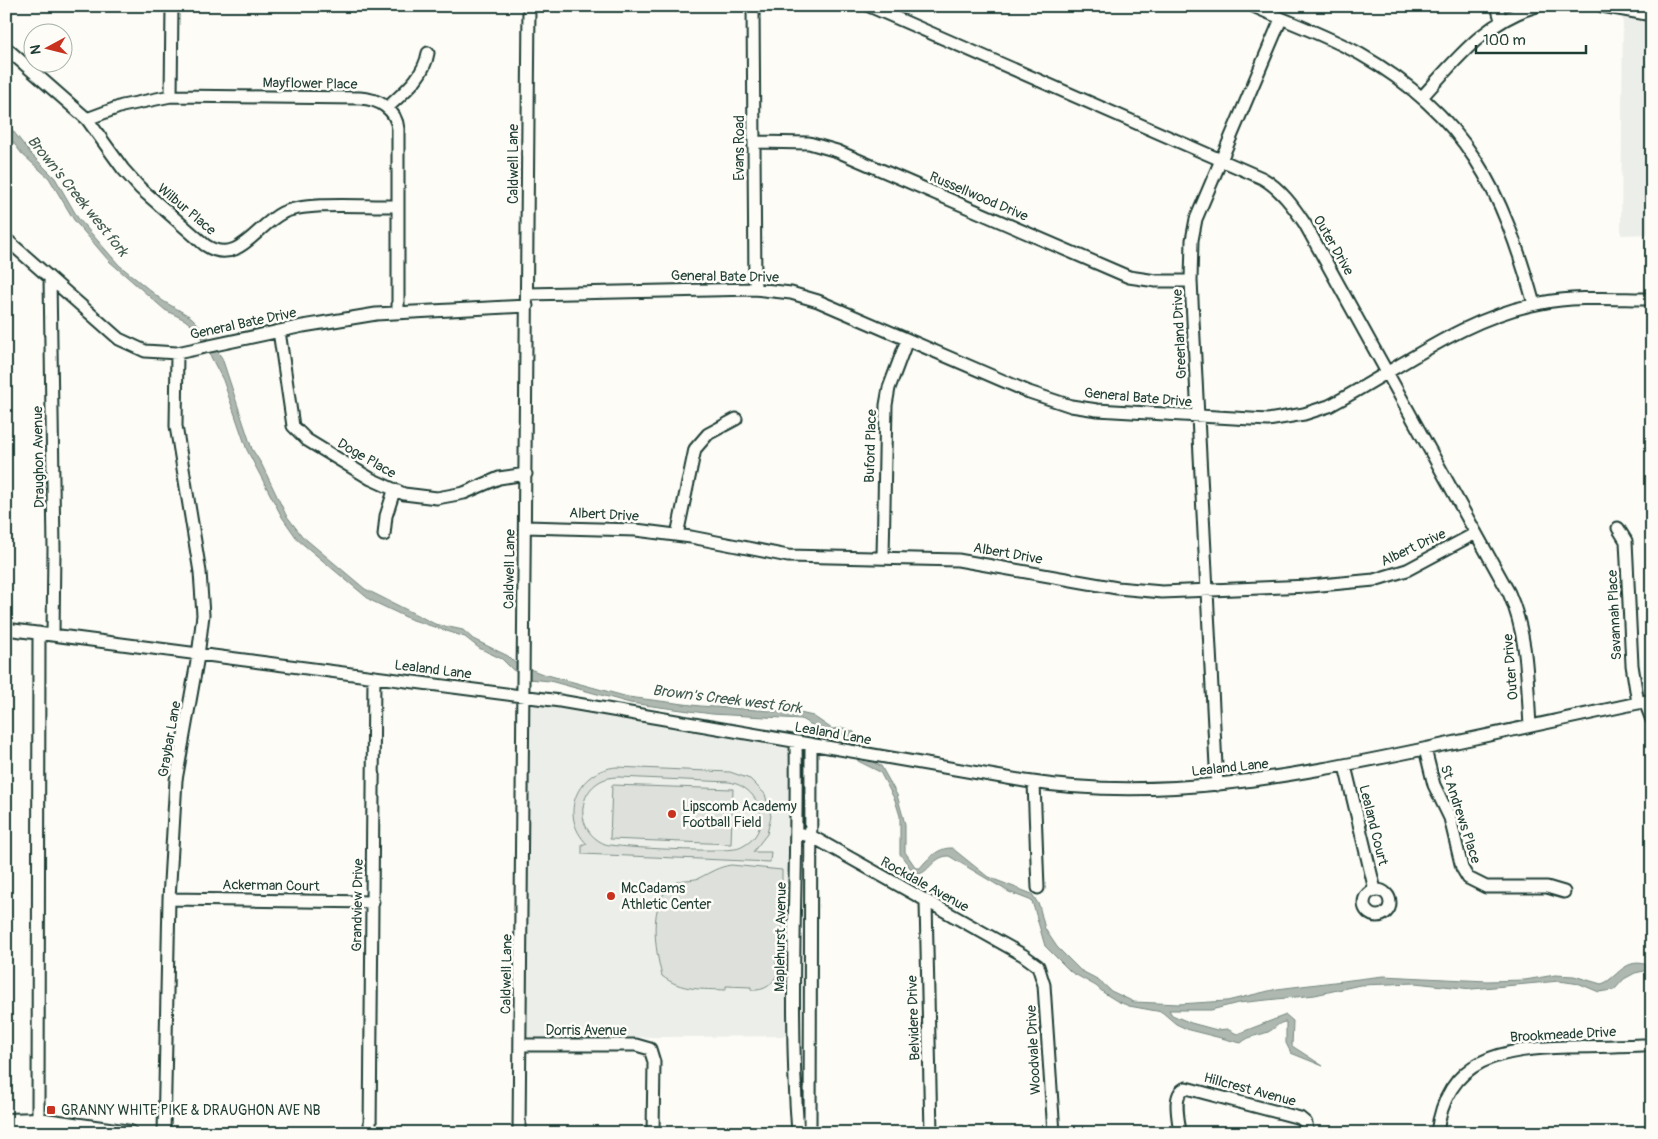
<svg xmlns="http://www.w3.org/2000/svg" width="1658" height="1139" font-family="Pangolin,sans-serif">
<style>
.built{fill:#eceee9}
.green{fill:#dde0db;stroke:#7e8e88;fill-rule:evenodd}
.water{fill:#aeb8b1;stroke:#75877f}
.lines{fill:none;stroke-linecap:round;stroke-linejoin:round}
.minor-casing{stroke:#1f3d34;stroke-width:15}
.major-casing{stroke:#1f3d34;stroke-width:18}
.minor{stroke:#fdfcf7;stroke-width:11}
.major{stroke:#fdfcf7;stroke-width:14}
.poi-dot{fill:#c8321e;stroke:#fdfcf7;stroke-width:2}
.labels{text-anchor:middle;stroke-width:5;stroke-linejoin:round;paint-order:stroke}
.street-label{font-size:14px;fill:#1f3d34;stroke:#fdfcf7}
.poi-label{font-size:14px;fill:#1f3d34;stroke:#fdfcf7;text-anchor:start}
.water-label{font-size:15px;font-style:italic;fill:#435c53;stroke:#fdfcf7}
</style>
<rect width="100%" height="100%" fill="#fdfcf7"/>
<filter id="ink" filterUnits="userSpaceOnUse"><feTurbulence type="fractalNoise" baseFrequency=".02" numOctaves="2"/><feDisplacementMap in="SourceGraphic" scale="10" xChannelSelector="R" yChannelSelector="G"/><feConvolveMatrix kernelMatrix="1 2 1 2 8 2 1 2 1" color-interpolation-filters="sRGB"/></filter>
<g filter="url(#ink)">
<path class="built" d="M1623 6H1652V234L1621 235Z
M527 702 792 749 791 1036 526 1038Z"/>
<path class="green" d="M617 767 730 772 750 779 765 794 771 816 767 834 753 852H771L770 862 582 854V844H587C558 815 577 770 617 767ZM619 777 729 782C764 788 774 834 739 848 728 853 619 848 605 844 569 829 579 776 619 777Z
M612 785 733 789 731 844 610 839Z
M731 865 782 870V954H776V971L778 972C773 985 765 991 751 990V987L726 986V990C702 989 681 991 662 976 655 949 647 903 673 884 682 878 692 881 699 878 711 872 718 867 731 865Z"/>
<path class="water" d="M6 122 31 154 55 178 78 218 119 265 163 301 191 317 200 326 222 358 252 449 262 465 286 515 302 536 365 589 435 624 463 630 473 639 508 656 515 663 540 673 628 697 700 706 800 713 813 716 832 729 844 728 854 732 866 759 881 766 897 795 905 824V852L916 868H920C927 859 939 847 952 848L988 877 1032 894 1039 905 1045 929 1057 947 1080 970 1099 980 1111 991 1134 1002 1179 1004 1227 1001 1277 989 1383 976 1487 981 1525 980 1555 975 1574 976 1601 984C1616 981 1625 953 1652 967V976L1644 971 1635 973 1624 979 1614 990 1599 992 1580 984 1559 981 1472 989 1415 983 1390 984 1360 985 1315 995 1238 1003 1211 1010H1169L1172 1015 1191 1023 1217 1030 1227 1029 1237 1034 1286 1015 1293 1021 1292 1046 1323 1066 1291 1053 1286 1043V1022C1278 1022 1275 1029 1268 1032 1258 1036 1250 1035 1241 1043L1189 1030 1176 1024 1162 1012 1129 1006 1117 1001 1104 993 1096 986 1071 972 1045 946 1032 901 1009 892 949 856C931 856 928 878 914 873L900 854V816L895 800 880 772 858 761 850 737 845 735H830L801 719 712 714 630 703 550 681 529 679 513 670 502 659 479 648 465 637 410 619 370 600 298 540 282 517 247 450 223 380 197 330 185 320 165 310 109 261 74 220 49 178 22 154 6 133Z"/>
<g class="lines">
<defs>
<path id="minor" d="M753 6 755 289
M869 6 1262 178C1281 189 1293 206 1305 224L1509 593C1528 636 1527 680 1530 726
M1253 6C1288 22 1326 35 1360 54 1467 115 1502 190 1534 304
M1497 6 1501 20
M1602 6 1652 15
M6 48 87 119 123 169 140 188 205 245C238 267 256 226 282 213 307 201 368 207 397 206
M171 96 172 6
M1422 97C1456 60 1486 20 1537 6
M387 108C404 92 424 77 428 53
M87 119 122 106 171 96 360 98C379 99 396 109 398 129V312
M754 142 809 143 837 151 1129 277 1156 281H1191
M6 239 119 339 145 351 177 353 303 326 376 314 527 306
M50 278 54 549 53 635
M527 294 755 289 791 293 818 301 1029 392 1071 406 1097 410 1268 420 1304 414 1329 406C1398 370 1463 317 1541 303 1577 296 1615 299 1652 299
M279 331 293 426 307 440 371 479 404 494 437 498 464 493 499 478 526 474
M525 527 636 530 691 537 788 556 958 560 1117 588 1162 592 1310 586 1374 580 1407 570 1476 533
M1618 528 1626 541 1632 665 1638 703
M384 535 386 516 394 491
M677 535 695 449 708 434 736 419
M883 557 886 405 889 388 907 340
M6 629 560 701 1025 781C1158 802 1289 777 1419 750 1496 734 1574 717 1652 700
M1645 702 1652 720
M796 742C798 872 788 1003 798 1133
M1425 749 1434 785 1450 818 1462 868 1468 878 1486 887H1547L1564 892
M1345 766 1375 890
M1034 783 1038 888
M1217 785 1191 281 1192 240 1196 219 1281 19
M796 833 811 836 1023 955 1038 966 1044 985 1054 1133
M1364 903a13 13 0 1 1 26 0a13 13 0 1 1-26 0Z
M169 899 373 902
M926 902 931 1133
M520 1045H636L650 1049 654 1062 653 1133
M38 1120 39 633
M164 1133 169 899 176 780 198 656 203 615 200 572 176 426 177 353
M370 1133 374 677
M519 1133 529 6
M810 1133 811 745
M1180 1133C1179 1120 1171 1093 1186 1088L1300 1118 1306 1123 1307 1133
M1437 1133C1446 1056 1504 1049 1568 1047 1594 1047 1619 1046 1645 1045"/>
<path id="major" d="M6 1121 38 1120 130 1133"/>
</defs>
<use href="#minor" class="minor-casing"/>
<use href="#major" class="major-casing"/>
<use href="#minor" class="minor"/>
<use href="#major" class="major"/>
</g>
</g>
<g class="poi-dot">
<circle cx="672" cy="814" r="5"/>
<circle cx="611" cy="896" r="5"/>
<rect x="46" y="1105" width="10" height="10" rx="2.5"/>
</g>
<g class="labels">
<g class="street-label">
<text transform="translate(310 83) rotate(1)" y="5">Mayflower Place</text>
<text transform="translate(739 148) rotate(-90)" y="5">Evans Road</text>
<text transform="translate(513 164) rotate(-90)" y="5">Caldwell Lane</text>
<text transform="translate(979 196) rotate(23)" y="5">Russellwood Drive</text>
<text transform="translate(187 209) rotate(40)" y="5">Wilbur Place</text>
<text transform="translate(1334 245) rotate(60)" y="5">Outer Drive</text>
<text transform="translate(725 276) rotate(1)" y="5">General Bate Drive</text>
<text transform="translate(243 323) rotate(-12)" y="5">General Bate Drive</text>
<text transform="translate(1179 334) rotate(-93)" y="5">Greerland Drive</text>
<text transform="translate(1138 397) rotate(5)" y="5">General Bate Drive</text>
<text transform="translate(870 446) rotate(-88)" y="5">Buford Place</text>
<text transform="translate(38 457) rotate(-91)" y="5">Draughon Avenue</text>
<text transform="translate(367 458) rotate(30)" y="5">Doge Place</text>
<text transform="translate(604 514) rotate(3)" y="5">Albert Drive</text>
<text transform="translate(1413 547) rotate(-25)" y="5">Albert Drive</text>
<text transform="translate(1008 553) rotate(10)" y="5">Albert Drive</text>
<text transform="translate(509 569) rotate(-89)" y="5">Caldwell Lane</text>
<text transform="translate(1614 615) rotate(-93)" y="5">Savannah Place</text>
<text transform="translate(1510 667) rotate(-95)" y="5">Outer Drive</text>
<text transform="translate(433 669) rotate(7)" y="5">Lealand Lane</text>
<text transform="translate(833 733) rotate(10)" y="5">Lealand Lane</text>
<text transform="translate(169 739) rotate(-80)" y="5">Graybar Lane</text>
<text transform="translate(1230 767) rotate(-6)" y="5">Lealand Lane</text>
<text transform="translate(1461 814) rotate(72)" y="5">St Andrews Place</text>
<text transform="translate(1374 825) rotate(76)" y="5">Lealand Court</text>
<text transform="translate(925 884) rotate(29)" y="5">Rockdale Avenue</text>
<text transform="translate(271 885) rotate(1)" y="5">Ackerman Court</text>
<text transform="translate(357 905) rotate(-89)" y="5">Grandview Drive</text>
<text transform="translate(780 937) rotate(-89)" y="5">Maplehurst Avenue</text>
<text transform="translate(506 974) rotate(-89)" y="5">Caldwell Lane</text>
<text transform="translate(913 1018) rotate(-92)" y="5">Belvidere Drive</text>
<text x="586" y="1035">Dorris Avenue</text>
<text transform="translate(1563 1034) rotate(-3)" y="5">Brookmeade Drive</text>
<text transform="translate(1033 1050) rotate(-93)" y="5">Woodvale Drive</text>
<text transform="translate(1250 1089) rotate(15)" y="5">Hillcrest Avenue</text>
</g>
<g class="poi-label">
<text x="682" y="811">Lipscomb Academy<tspan x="682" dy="16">Football Field</tspan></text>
<text x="621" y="893">McCadams<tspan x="621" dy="16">Athletic Center</tspan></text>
<text x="61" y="1115">GRANNY WHITE PIKE &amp; DRAUGHON AVE NB</text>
</g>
<g class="water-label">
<text transform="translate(78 196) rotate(51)" y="5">Brown's Creek west fork</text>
<text transform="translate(727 699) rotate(7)" y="5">Brown's Creek west fork</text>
</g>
</g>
<rect width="1658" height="1139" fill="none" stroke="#fdfcf7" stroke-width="25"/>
<rect x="12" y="12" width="1633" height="1114" fill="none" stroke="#1f3d34" stroke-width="2" filter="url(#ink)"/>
<g transform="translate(48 48) rotate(263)"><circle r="24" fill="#fdfcf7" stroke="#a4b0a9"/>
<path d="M0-4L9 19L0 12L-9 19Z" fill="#c8321e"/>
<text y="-8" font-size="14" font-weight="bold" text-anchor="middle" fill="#1f3d34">N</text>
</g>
<path d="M1476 45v8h110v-8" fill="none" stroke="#1f3d34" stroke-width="2.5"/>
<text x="1483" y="45" font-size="15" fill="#1f3d34" stroke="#fdfcf7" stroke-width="4" paint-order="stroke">100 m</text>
</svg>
